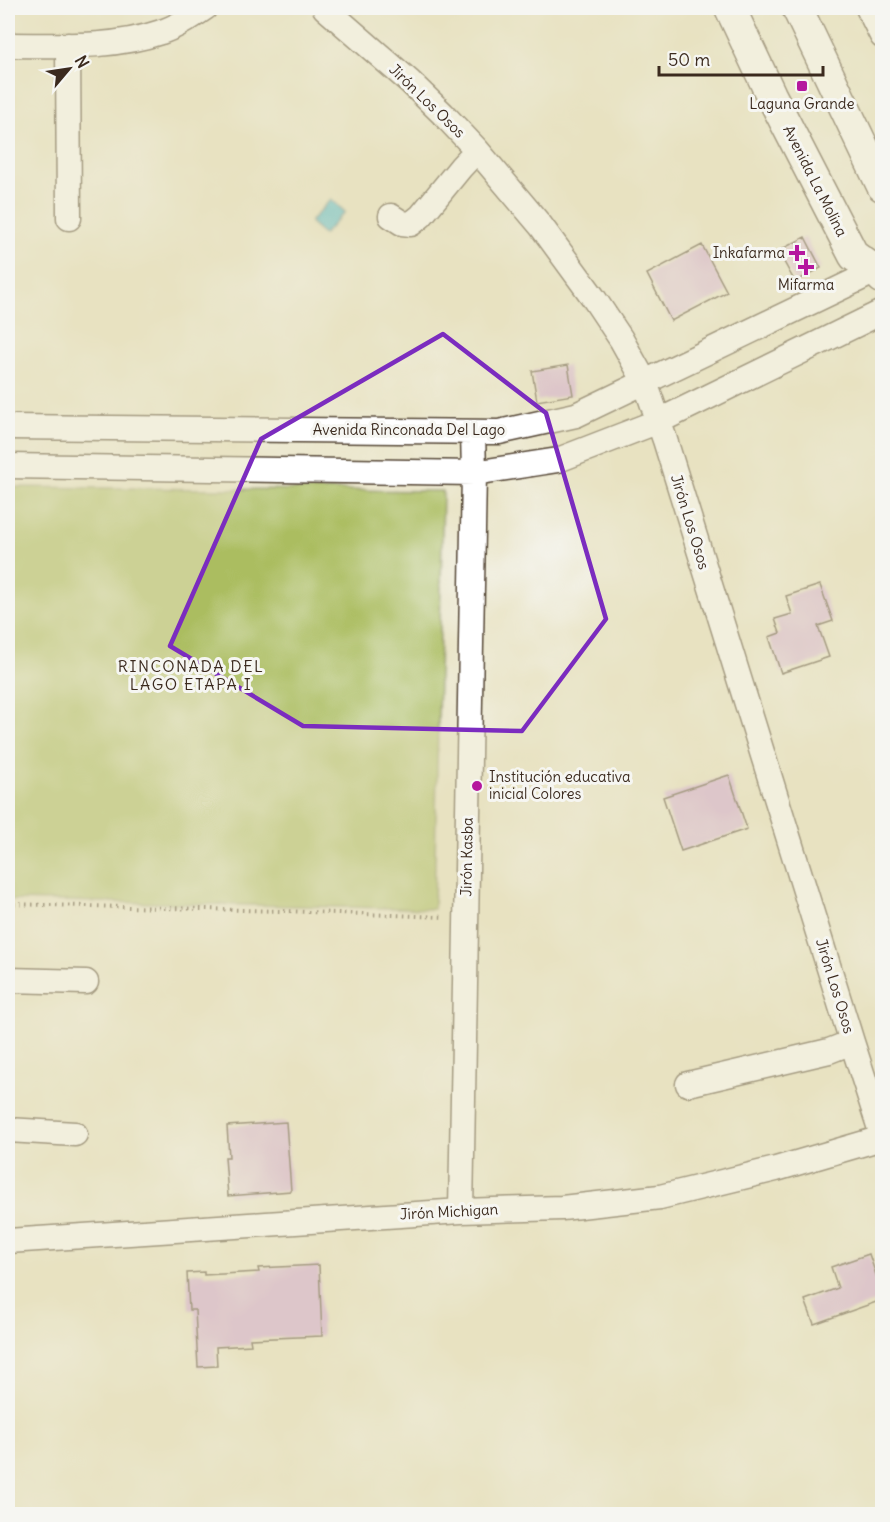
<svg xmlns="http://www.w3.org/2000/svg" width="890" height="1522" font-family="Delius,sans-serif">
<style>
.green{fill:#abbd60;stroke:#73743f;stroke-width:1.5}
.water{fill:#53bcd0;stroke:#477377;stroke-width:1.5}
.building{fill:#d1a5d4}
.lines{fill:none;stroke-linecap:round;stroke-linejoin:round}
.minor-casing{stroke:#554636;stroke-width:27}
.major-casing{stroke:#554636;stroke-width:33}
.path{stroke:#554636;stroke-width:4;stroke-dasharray:1.5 4.5;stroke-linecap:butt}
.minor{stroke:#fff;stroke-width:24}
.major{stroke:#fff;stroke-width:30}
.marked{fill:none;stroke:#7b2cbf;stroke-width:4.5;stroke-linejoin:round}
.poi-dot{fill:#b5179e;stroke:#f6f6f2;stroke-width:2}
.labels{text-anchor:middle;stroke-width:6;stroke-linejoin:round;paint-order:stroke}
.street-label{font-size:15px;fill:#3b2a1e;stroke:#f6f6f2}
.poi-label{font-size:15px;fill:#3b2a1e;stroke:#f6f6f2}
.neighbourhood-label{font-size:16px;letter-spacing:1.5px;fill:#3b2a1e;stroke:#f6f6f2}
</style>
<rect width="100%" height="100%" fill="#f6f6f2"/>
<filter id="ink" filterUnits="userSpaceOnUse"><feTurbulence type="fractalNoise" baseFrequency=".0167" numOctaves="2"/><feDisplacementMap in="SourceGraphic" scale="12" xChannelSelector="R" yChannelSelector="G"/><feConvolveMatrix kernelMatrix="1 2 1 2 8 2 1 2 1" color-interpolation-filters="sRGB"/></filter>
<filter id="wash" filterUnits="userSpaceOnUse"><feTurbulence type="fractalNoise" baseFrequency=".008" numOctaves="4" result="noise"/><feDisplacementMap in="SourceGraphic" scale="24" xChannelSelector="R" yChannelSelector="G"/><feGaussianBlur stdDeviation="1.35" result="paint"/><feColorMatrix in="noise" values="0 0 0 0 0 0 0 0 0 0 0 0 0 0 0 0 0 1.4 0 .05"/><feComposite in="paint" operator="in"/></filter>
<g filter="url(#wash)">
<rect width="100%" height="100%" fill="#e8e2c1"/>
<path class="green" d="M8 487 443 491 434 909 8 900Z"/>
<path class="water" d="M331 199 345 212 323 235 310 222Z"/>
<g id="blocks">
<path class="building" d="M805 237 821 268 795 282 778 251Z
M702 245 727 292 671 321 647 274Z
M568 365 573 395 537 401 532 371Z
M820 585 833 621 818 626 829 657 781 673 769 637 780 633 775 619 792 614 786 596Z
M729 775 747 829 681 851 663 797Z
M286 1122 291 1191 228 1196 225 1157H229L227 1126Z
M869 1254 882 1293V1300L814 1324 805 1300 838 1288 831 1267Z
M319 1265 322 1336 250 1339 251 1345 216 1347 217 1366 198 1367 195 1310H189L187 1273 204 1272V1275L259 1272 258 1268Z"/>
</g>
</g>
<g filter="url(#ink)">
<use href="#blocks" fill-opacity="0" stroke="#554636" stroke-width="1.5"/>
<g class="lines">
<defs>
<path id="minor" d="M325 8 410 82 443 114 477 150 541 226 593 297 621 339 645 382 665 440 852 1042 882 1135
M868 8 882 36
M8 45C59 45 111 49 161 32 177 27 192 17 205 8
M68 45 69 218
M391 216 402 223 411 224 421 216 461 167 477 150
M8 427 499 432 576 415 882 268
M8 466 474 473 558 460 659 421 882 312
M8 980 86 982
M688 1084 829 1051 852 1042
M8 1130 75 1134
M461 1211 474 473 473 432
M8 1241 461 1211 562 1208 660 1197 776 1169 882 1138"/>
<path id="major" d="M730 8 771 95 854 256 876 271 882 278
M797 8 882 186"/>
</defs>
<use href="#minor" class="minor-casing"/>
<use href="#major" class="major-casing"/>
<path class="path" d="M8 904 282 911 445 917"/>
<use href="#minor" class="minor"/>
<use href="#major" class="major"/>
</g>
</g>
<path d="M0 0H890V1522H0ZM443 334 546 413 606 619 522 731 303 726 170 646 261 439Z" fill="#e8e2c1" fill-opacity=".55" fill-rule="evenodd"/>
<path class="marked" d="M443 334 546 413 606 619 522 731 303 726 170 646 261 439Z"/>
<g class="poi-dot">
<rect x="796" y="80" width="12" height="12" rx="3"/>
<path d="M794 244h6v6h6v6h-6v6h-6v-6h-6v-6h6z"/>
<path d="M803 258h6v6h6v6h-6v6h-6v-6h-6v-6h6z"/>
<circle cx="477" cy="786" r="6"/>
</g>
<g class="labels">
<g class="street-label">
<text transform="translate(427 101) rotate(44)" y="5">Jirón Los Osos</text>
<text transform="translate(815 181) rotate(63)" y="5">Avenida La Molina</text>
<text x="409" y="435">Avenida Rinconada Del Lago</text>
<text transform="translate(690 522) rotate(73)" y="5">Jirón Los Osos</text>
<text transform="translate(467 857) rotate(-89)" y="5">Jirón Kasba</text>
<text transform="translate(835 986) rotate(73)" y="5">Jirón Los Osos</text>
<text transform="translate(449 1212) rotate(-3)" y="5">Jirón Michigan</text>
</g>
<g class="poi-label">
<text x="802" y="109">Laguna Grande</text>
<text x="785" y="258" text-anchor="end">Inkafarma</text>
<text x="806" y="290">Mifarma</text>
<text x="489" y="782" text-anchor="start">Institución educativa<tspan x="489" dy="17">inicial Colores</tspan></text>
</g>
<g class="neighbourhood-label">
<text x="191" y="672">RINCONADA DEL<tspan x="191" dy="18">LAGO ETAPA I</tspan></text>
</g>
</g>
<rect width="890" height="1522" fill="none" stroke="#f6f6f2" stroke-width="30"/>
<g transform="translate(69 69) rotate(61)" stroke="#f6f6f2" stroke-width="4.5" paint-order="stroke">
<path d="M0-4.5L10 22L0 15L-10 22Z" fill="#3b2a1e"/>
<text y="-9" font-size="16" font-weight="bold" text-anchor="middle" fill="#3b2a1e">N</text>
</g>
<path d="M659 66v9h164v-9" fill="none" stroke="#3b2a1e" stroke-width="3"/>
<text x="668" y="66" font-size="18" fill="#3b2a1e" stroke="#f6f6f2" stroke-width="4.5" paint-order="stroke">50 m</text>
</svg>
